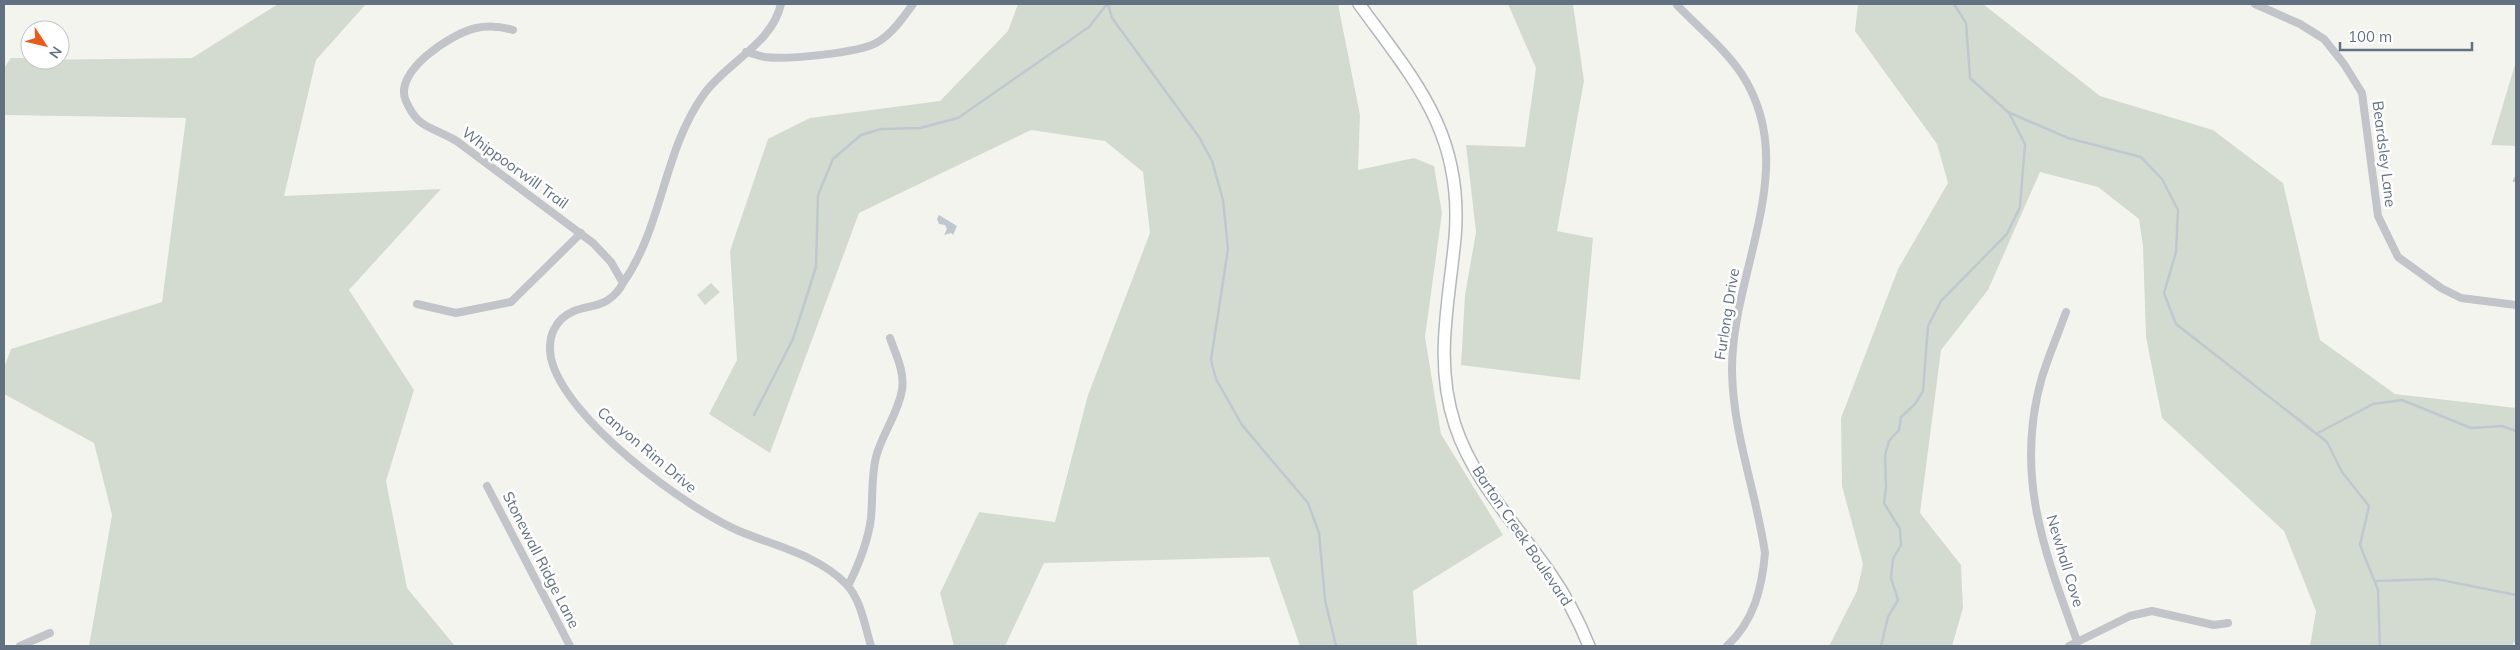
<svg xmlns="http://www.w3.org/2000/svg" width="2520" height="650" font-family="Mulish,sans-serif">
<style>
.green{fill:#d3dbd0}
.water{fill:#bec8ce}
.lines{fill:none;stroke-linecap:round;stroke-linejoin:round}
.stream{stroke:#bec8ce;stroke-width:2.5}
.secondary-casing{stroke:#b3b8bd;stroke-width:14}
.street{stroke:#c1c4c8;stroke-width:8}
.secondary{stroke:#fff;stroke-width:11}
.labels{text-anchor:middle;stroke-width:5;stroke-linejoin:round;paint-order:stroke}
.street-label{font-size:15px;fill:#617182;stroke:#fff}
</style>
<rect width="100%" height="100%" fill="#f4f4ef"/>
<path class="green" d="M278 4H366L316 60 284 196 441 189 349 290 414 390 386 481 407 588 455 646H89L112 515 94 443 4 394V368L11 349 162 302 186 118 4 115V68L11 58H30V60L192 58Z
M1018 4H1338L1360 115 1358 170 1414 158 1434 166 1442 213 1425 337 1441 434 1503 535 1413 591 1417 646H1300L1269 557 1044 563 1005 646H954L940 593 979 512 1055 522 1088 395 1150 233 1143 172 1105 141 1031 130 859 213 770 453 709 414 737 360 730 251 768 139 810 118 940 101 1008 31Z
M1508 4H1573L1584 81 1557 231 1593 238 1580 380 1461 365 1465 295 1476 232 1466 145 1525 147 1536 68Z
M1858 4H1983L2100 96 2213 130 2283 183 2320 340 2395 394 2516 408V639L2512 646H2310L2316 611 2284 531 2162 418 2146 337 2143 246 2139 219 2098 187 2040 172 1988 290 1941 350 1920 513 1961 565 1963 608 1952 646H1829L1857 591 1863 564 1842 486 1841 418 1898 269 1948 183 1937 144 1855 31Z
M2516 61V146L2491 145Z
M711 283 720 292 705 305 697 295Z"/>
<path class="water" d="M939 215 957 226 953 235 951 233 944 235 947 229 945 225 939 224 937 219Z"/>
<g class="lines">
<path class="stream" d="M1108 4 1112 18 1199 137 1212 161 1223 200 1228 249 1211 360 1216 379 1242 425 1308 503 1319 533 1325 600 1336 646
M1954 4 1966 23 1970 78 2008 112 2068 138 2141 157 2162 179 2178 210 2176 252 2164 293 2176 324 2327 442 2342 472 2369 506 2360 545 2378 590 2380 646
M2514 181 2516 177
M754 415 793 339 816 267 818 195 833 159 861 135 881 129 920 128 958 118 1089 27 1107 4
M2316 434 2373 404 2402 400 2471 428 2502 426 2516 431
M2375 581 2436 579 2516 595
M1881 646 1888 617 1898 600 1891 578 1893 559 1901 545 1900 529 1884 503 1886 487 1885 455 1889 441 1899 430 1901 417 1915 404 1923 391 1928 326 1941 301 2007 234 2020 207 2025 144 2009 113"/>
<defs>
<path id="secondary" d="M1359 4C1415 81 1464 134 1455 238 1449 302 1434 362 1455 425 1473 481 1517 525 1550 573 1566 596 1579 621 1589 646"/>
</defs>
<use href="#secondary" class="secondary-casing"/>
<path class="street" d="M781 4C772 44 727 62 704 94 663 151 663 226 623 283 620 289 614 296 608 300 598 307 586 306 574 311 555 319 547 337 551 358 564 418 684 507 739 531 775 546 818 555 846 584 861 599 865 627 871 646
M2255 4 2300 24 2324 39 2344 64 2362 93 2378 216 2398 257 2441 288 2461 298 2516 305
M1677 5C1698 27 1724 48 1741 73 1803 166 1731 271 1732 371 1733 434 1756 491 1765 553 1762 588 1754 621 1727 646
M513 30C500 26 490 25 476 28 452 33 392 72 406 101 417 127 429 126 451 138 458 141 464 147 470 151L593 243 611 262 623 283
M746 52C752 53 759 56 765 57 786 60 858 53 876 43 891 35 903 18 913 4
M417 304 456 313 511 302 581 233
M2066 312C2058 334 2049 355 2042 377 2014 474 2044 551 2077 641
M487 486 570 646
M848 586C859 564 868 542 871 518 873 497 871 477 876 457 882 434 898 414 902 390 905 372 896 355 890 338
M20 646 50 633
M2069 646 2130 616 2152 611 2214 625 2228 623"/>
<use href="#secondary" class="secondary"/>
</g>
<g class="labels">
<g class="street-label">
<text transform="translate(2384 154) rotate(83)" y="5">Beardsley Lane</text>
<text transform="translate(515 168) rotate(36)" y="5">Whippoorwill Trail</text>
<text transform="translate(1727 314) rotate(-81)" y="5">Furlong Drive</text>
<text transform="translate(647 450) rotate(40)" y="5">Canyon Rim Drive</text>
<text transform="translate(1522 536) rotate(56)" y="5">Barton Creek Boulevard</text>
<text transform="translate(541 560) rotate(63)" y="5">Stonewall Ridge Lane</text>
<text transform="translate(2065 561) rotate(73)" y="5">Newhall Cove</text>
</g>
</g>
<rect width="2520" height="650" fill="none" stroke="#617182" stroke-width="10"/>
<g transform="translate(45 45) rotate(125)"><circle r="24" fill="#ffffff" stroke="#c0c6cd"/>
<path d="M0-4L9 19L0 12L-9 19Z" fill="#ea5a19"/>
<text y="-8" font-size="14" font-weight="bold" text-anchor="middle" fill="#617182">N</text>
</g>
<path d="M2340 42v8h132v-8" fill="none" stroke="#617182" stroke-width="2.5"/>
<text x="2348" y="42" font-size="15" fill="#617182" stroke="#ffffff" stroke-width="4" paint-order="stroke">100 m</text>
</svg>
